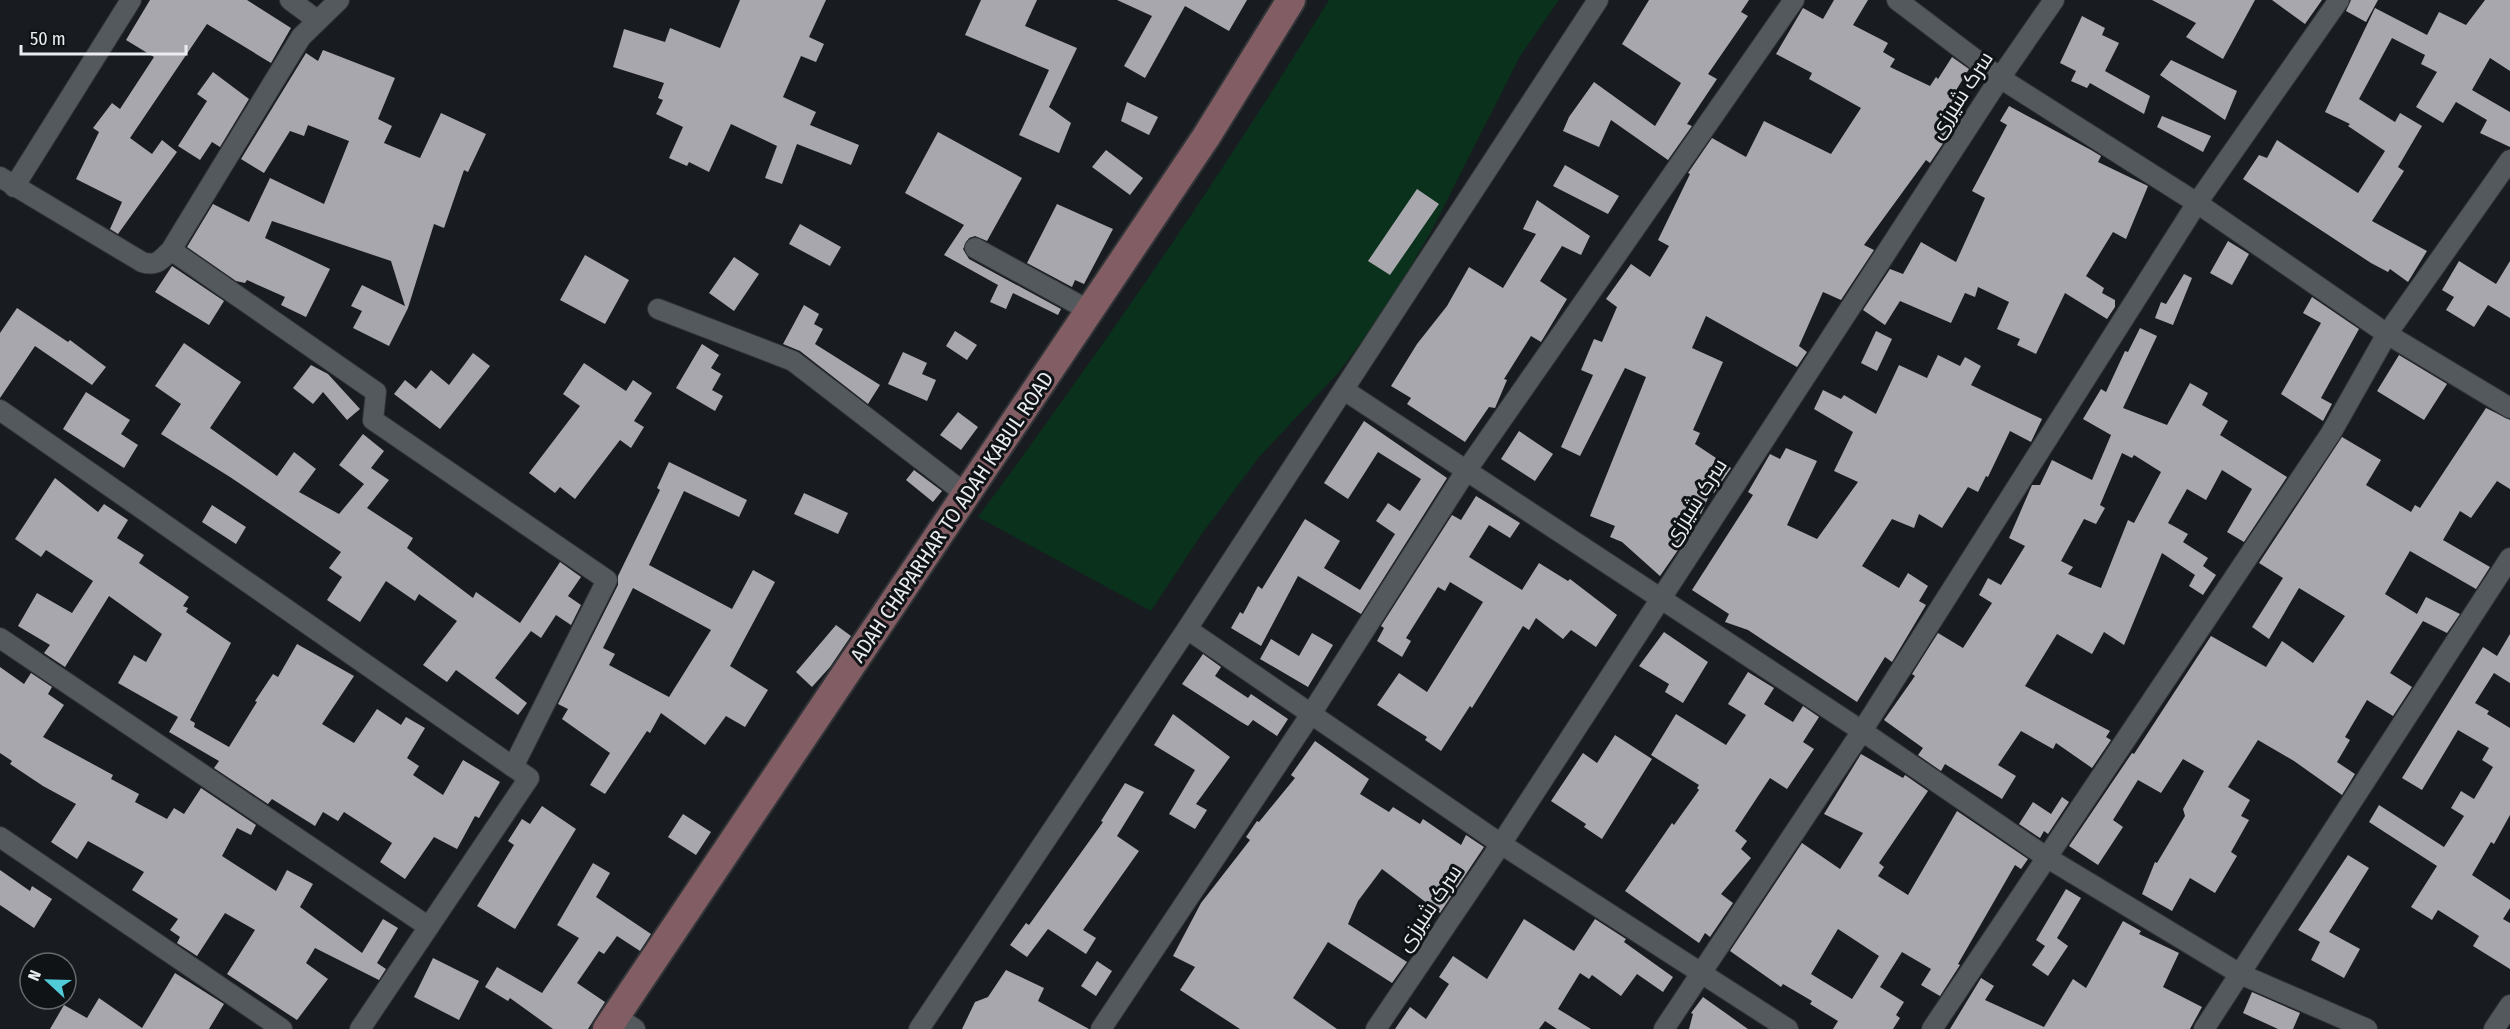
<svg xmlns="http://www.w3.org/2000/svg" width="2510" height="1029" font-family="'Fira Sans Condensed',Cairo,sans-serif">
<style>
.green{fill:#0a311b}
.building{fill:#a9a7ae;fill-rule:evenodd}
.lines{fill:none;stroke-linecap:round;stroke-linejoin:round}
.minor-casing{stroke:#323537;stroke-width:22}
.secondary-casing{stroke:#323537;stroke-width:32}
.minor{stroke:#54595d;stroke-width:20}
.secondary{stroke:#835d64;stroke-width:28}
.labels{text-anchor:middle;stroke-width:6;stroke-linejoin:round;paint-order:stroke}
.street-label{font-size:21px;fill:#eaecef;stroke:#0f1316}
</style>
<rect width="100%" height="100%" fill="#181c20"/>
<path class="green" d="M1329 0H1559L1520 56 1434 226 1387 308 1339 372 1259 457 1201 535 1151 611 978 517C1102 349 1220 178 1329 0Z"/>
<path class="building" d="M150 0H247L291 28 271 63 207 24 130 138 152 154 162 140 177 152 118 234 110 229 122 202 76 179 99 132 93 128 112 103 120 109 154 57 126 40Z
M740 0H826L809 37 824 44 816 62 801 56 783 97 816 112 810 125 859 145 851 165 797 144 782 184 765 178 777 146 731 124 709 172 689 162 687 166 669 158 683 127 656 114 663 100 658 98 664 83 613 67 624 29 665 42 670 28 720 48Z
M981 0H1037L1025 26 1077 48 1049 107 1071 123 1059 153 1019 135 1049 70 965 35Z
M1117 0H1247L1229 31 1185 6 1145 78 1124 66 1152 16Z
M1649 0H1749L1741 12 1748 16 1708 74 1717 79 1687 124 1692 126 1668 160 1611 120 1599 147 1563 131 1569 117 1594 82 1655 126 1681 83 1622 44Z
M1834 0H1868L1853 25 1888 43 1883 52 1895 59 1890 67 1930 86 1936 77 1938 79 1952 57 1969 69 1955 92 1966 100 1944 129 1950 133 1930 163 1926 160 1864 245 1874 250 1841 300 1823 292 1799 346 1807 352 1797 367 1706 316 1692 348 1723 362 1693 430 1700 433 1695 444 1731 468 1714 493 1711 491 1701 514 1696 511 1685 540 1660 576 1622 542 1610 537 1615 526 1590 516 1646 377 1625 368 1580 456 1561 447 1593 375 1581 370 1594 339 1602 342 1617 307 1606 299 1631 264 1650 277 1669 246 1658 240 1690 174 1688 173 1712 138 1746 157 1764 121 1831 154 1861 108 1809 79 1812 73 1776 54 1803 8 1823 19Z
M2152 0H2255L2223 59 2186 37 2196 23Z
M2272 0H2322L2305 24Z
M2351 0H2378L2366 22 2346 11Z
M2485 0H2510V71L2490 58 2472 90 2510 112V147L2480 133 2487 120 2456 102 2443 123 2416 107 2437 72 2421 64 2425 55 2392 38 2359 99 2395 122 2400 113 2422 126 2398 167 2404 171 2372 221 2427 251 2408 282 2390 269 2388 272 2371 263 2243 179 2259 155 2267 158 2277 140 2358 193 2385 151 2348 126 2350 124 2325 112 2375 8 2427 35 2439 12 2466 25Z
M2082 16 2105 28 2102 35 2119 43 2105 71 2150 96 2144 114 2090 83 2087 88 2071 81 2076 71 2060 63Z
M323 50 395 78 378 119 392 126 384 143 420 158 441 113 486 134 468 172 464 170 444 228 434 224 408 308 389 346 353 328 362 311 351 306 362 285 405 306 391 261 272 221 265 238 330 269 306 317 281 305 285 297 247 280 245 283 236 281 187 247 213 204 249 222 270 178 324 204 349 141 308 125 304 136 290 131 264 173 241 159 306 53 318 61Z
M2171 60 2237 91 2225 120 2160 75Z
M213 72 249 99 220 147 212 142 200 160 178 146 207 101 197 94Z
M1127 102 1158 117 1149 135 1121 121Z
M2009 106 2091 150 2101 156 2098 162 2148 186 2126 239 2113 232 2086 276 2104 288 2102 293 2115 300V307L2107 319 2065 293 2036 354 2017 345 2020 339 1997 329 2009 302 1978 287 1975 297 1965 293 1951 323 1900 301 1885 325 1863 310 1890 269 1903 274 1921 242 1956 262 1985 198 1972 191 2007 125 2000 121Z
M2162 116 2211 136 2203 152 2157 127Z
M938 132 1022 178 987 241 975 236 969 238 963 249 969 259 1061 309 1058 315 1013 293 1006 309 990 302 998 285 944 255 964 225 905 193Z
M1106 150 1143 178 1130 195 1092 167Z
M1565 165 1619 196 1608 214 1553 186Z
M1417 189 1439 204 1390 275 1368 261Z
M1537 200 1590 236 1581 255 1562 246 1540 281 1567 299 1541 342 1531 336 1504 379 1507 380 1495 408 1489 407 1465 442 1407 404 1411 398 1391 386 1417 344 1447 306 1469 267 1503 288 1536 234 1523 229Z
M1057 204 1113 229 1084 284 1075 280 1072 287 1027 263Z
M800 224 841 247 830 266 789 244Z
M2228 241 2249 254 2232 285 2210 273Z
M585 255 629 280 605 324 560 300Z
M734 257 759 274 734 311 709 293Z
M2459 261 2496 284 2510 261V318L2488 305 2474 327 2446 310 2454 297 2442 290Z
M172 266 224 301 209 325 155 292Z
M2184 274 2192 278 2173 325 2155 318 2161 302 2166 304Z
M2312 297 2359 329 2321 398 2332 404 2323 421 2281 394 2321 323 2303 313Z
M804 305 819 314 814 324 823 329 815 344 880 385 868 404 800 351 783 344Z
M17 308 68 342 70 340 106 367 92 385 35 346 0 398V333Z
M2140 328 2157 336 2123 408 2167 425 2190 383 2208 393 2202 405 2228 421 2220 435 2287 477 2244 542 2227 532 2252 489 2222 470 2206 500 2187 489 2168 523 2188 534 2183 542 2208 558 2203 566 2216 575 2203 595 2189 586 2195 575 2162 553 2124 645 2104 632 2092 654 2057 634 2025 686 2110 731 2106 737 2111 740 2092 768 2056 743 2053 749 2021 731 1998 765 2016 776 2002 799 1945 764 1941 771 1918 755 1923 748 1884 720 1915 676 1912 674 1938 633 1963 648 1992 603 1979 595 1988 578 2001 585 2025 546 2009 538 2032 485H2040L2052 460 2092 480 2111 435 2083 419 2101 389 2106 392 2125 351 2128 352ZM2122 453 2132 458 2134 455 2161 472 2134 523 2128 520 2101 588 2068 574 2073 567 2061 561 2084 519 2096 524 2105 508 2100 505Z
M955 331 977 345 967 360 946 346Z
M1876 331 1892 339 1877 371 1861 363Z
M184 343 241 382 210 428 277 476 294 452 316 469 299 492 339 514 364 484 339 465 363 434 384 451 371 468 389 480 367 508 413 538 407 548 473 598 476 592 520 623 560 562 581 577 568 596 581 605 571 625 556 615 541 638 531 631 495 678 527 703 518 715 456 670 447 682 423 665 457 621 419 594 415 601 386 581 360 622 327 600 342 577 329 568 341 552 230 477 161 434 181 404 155 386Z
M702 344 719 355 711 368 721 374 712 390 723 396 715 411 676 388Z
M903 352 927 363 922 374 936 380 927 401 888 384Z
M473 353 490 366 440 429 394 394 405 380 416 389 431 370 449 385Z
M1938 355 1960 366 1965 357 1981 366 1971 385 2042 419 2031 442 2010 431 1988 477 1986 476 1978 492 1968 487 1942 528 1919 514 1914 528 1892 519 1862 566 1899 588 1908 573 1928 586 1919 601 1926 605 1892 662 1885 657 1857 702 1748 630 1725 622 1729 614 1692 590 1753 495 1748 492 1770 454 1780 459 1786 448 1817 461 1787 525 1817 539 1858 482 1834 471 1853 432 1814 409 1823 390 1841 399 1844 395 1876 414 1899 365 1927 378Z
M2399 355 2447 384 2424 420 2377 391Z
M584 363 626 391 633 380 652 393 634 421 644 427 631 448 620 440 575 499 560 487 555 493 529 473 580 406 563 394Z
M311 365 328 374 360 409 347 420 323 392 313 404 293 388Z
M86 392 130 420 121 434 138 445 124 468 63 429Z
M2486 408 2510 420V489L2497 481 2471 518 2460 511 2443 540 2490 567 2476 589 2410 551 2385 594 2417 614 2426 597 2460 614 2447 633 2423 621 2390 673 2412 687 2393 716 2367 700 2345 737 2350 740 2337 762 2355 774 2342 795 2294 761 2258 740 2228 787 2250 800 2241 816 2249 820 2231 852 2237 856 2215 893 2190 878 2172 911 2142 894 2155 862 2157 863 2185 816 2183 809 2204 771 2183 759 2161 793 2138 780 2113 820 2123 827 2098 865 2069 846 2132 753 2134 754 2211 636 2266 667 2282 641 2313 663 2345 616 2299 588 2269 639 2252 627 2283 578 2259 563 2342 437 2381 460 2366 485 2411 512 2415 505 2420 508Z
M958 412 978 427 961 450 940 435Z
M1364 421 1447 478 1361 614 1298 576 1261 646 1231 628 1240 612 1243 614 1258 586 1262 589 1305 519 1340 541 1324 568 1360 590 1395 534 1376 521 1388 503 1400 511 1421 479 1378 452 1348 499 1324 483Z
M1519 431 1553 454 1535 481 1501 459Z
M669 462 747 500 739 517 684 491 649 565 732 609 753 570 775 582 730 666 768 690 745 727 726 716 705 745 661 713 650 733 647 731 605 794 590 785 610 753 562 719 568 709 558 704 618 585V576L660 490 657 488ZM633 588 711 630 669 697 609 665 615 654 603 648Z
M914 470 942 491 933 502 906 480Z
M55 478 98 512 104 504 128 520 117 538 144 555 139 563 189 597 183 606 188 608 186 612 231 643 190 720 195 723 194 727 229 747 257 702 255 701 273 674 278 677 297 644 354 676 322 724 354 743 377 709 401 725 406 717 425 728 407 758 419 766 413 775 443 795 463 760 500 782 479 818 475 816 457 849 434 837 405 879 380 862 392 843 344 812 338 821 323 812 315 826 272 799 268 804 214 768 219 761 169 732 178 717 118 683 134 655 146 662 162 634 109 596 65 667 44 653 50 645 18 626 37 593 72 613 93 581 46 550 41 557 15 539Z
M804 493 848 513 838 534 794 514Z
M1476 496 1520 523 1510 538 1489 525 1469 557 1522 590 1539 563 1568 581 1570 579 1617 615 1596 647 1571 630 1563 639 1536 618 1529 630 1523 626 1472 708 1470 706 1441 751 1425 740 1427 737 1377 705 1399 673 1427 692 1483 602 1450 582 1445 591 1438 587 1406 638 1411 641 1402 657 1377 641 1384 628 1381 626 1452 515 1461 520Z
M212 505 246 527 236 544 202 522Z
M836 625 851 636 830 667 812 687 796 672Z
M1664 632 1708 662 1683 703 1665 692 1669 684 1639 666Z
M1312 633 1333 645 1308 687 1260 659 1271 639 1299 656Z
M2510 634V683L2494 673 2475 703 2489 711 2487 714 2510 728V815L2494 844 2491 842 2472 875 2510 900V908L2503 919 2510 923V969L2473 946 2479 936 2438 910 2432 920 2411 907 2437 866 2369 822 2379 805 2444 847 2464 816 2451 808 2461 791 2474 799 2493 767 2482 760 2489 748 2458 730 2422 790 2402 778 2483 647 2497 656Z
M1203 654 1221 667 1215 676 1248 698 1251 694 1288 719 1277 736 1253 720 1248 726 1241 722 1182 684Z
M0 667 24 684 31 673 52 687 48 694 64 705 43 737 113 775 111 779 139 794 135 802 167 819 174 808 184 814 201 788 256 825 251 835 237 828 222 856 276 891 287 870 313 884 300 907 362 953 383 919 398 928 377 963 386 969 379 980 315 948 306 963 328 979 297 1020 227 974 255 930 225 913 197 956 177 943 180 937 170 930 178 919 132 890 144 872 88 841 77 859 51 842 76 804 43 786 10 764 12 761 0 753Z
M1748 672 1774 688 1764 704 1793 722 1803 706 1819 717 1803 742 1814 749 1787 789 1770 778 1735 831 1747 841 1741 849 1751 858 1721 894 1733 903 1710 937 1705 933 1699 943 1625 891 1672 823 1674 825 1699 790 1697 788 1699 785 1651 755 1676 714 1726 745 1746 715 1728 704Z
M1173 714 1230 757 1196 804 1207 810 1195 829 1169 814 1195 770 1154 745Z
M1615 735 1652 759 1602 839 1584 827 1586 824 1551 801 1583 753 1597 763Z
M1315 741 1369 779 1360 794 1389 812 1393 807 1420 824 1423 819 1461 845 1466 835 1484 847 1440 913 1382 869 1358 901 1348 924 1407 962 1392 983 1328 942 1293 998 1337 1029H1240L1180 990 1195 967 1173 956 1201 903 1250 840 1246 837 1257 821 1259 822 1295 778 1291 775Z
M1861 754 1903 778 1905 775 1928 791 1879 863 1884 867 1878 876 1908 895 1957 811 2028 859 2021 869 2015 865 1958 964 1960 965 1940 996 1921 985 1931 969 1902 952 1880 987 1904 1002 1896 1015 1900 1018 1893 1029H1833L1838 1021 1810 1004 1812 1001 1783 984 1781 987 1730 951 1802 843 1840 869 1863 833 1824 814ZM1838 929 1879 956 1852 999 1811 974Z
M1125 783 1144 792 1117 836 1139 851 1083 930 1096 938 1086 954 1048 929 1027 957 1010 945 1026 923 1029 925 1103 822 1101 821Z
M2062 797 2069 802 2048 834 2044 831 2040 838 2019 824 2033 802 2051 814Z
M542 806 576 829 515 929 477 906 514 845 508 841 522 819 530 824Z
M683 814 711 832 696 855 668 837Z
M2348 855 2369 868 2329 932 2360 949 2344 978 2311 960 2320 942 2298 930Z
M593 863 610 873 596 897 651 934 640 951 617 936 604 954 599 951 577 983 605 1002 588 1029H553L510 998 508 1001 485 987 497 967 542 993 579 938 557 925Z
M0 870 30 891 32 886 52 899 34 928 0 905Z
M2066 889 2081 898 2057 938 2068 946 2048 976 2032 965 2045 946 2036 940Z
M1524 919 1574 951 1595 919 1626 939 1624 942 1673 977 1663 992 1637 974 1621 996 1592 975 1589 979 1580 973 1558 1009 1591 1029H1557L1545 1021 1539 1029H1395L1410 1007 1426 1019 1449 984 1439 977 1453 956 1487 979Z
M2123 921 2141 931 2139 934 2179 953 2163 987 2202 1007 2190 1029H1950L1981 978 1994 986 1985 1000 2044 1027 2073 979 2086 988Z
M433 958 479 981 459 1020 414 997Z
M1097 961 1112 971 1096 996 1081 986Z
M1006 970 1044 988 1038 1001 1089 1029H962L975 1002 988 997Z
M175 973 224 1004 209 1029H50L64 1005 87 1018 99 998 142 1028Z
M2252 992 2300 1013 2293 1029H2278L2243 1013Z
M1703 997 1748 1029H1689L1693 1014 1691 1013Z"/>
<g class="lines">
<defs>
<path id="minor" d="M290 0 317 20
M1897 0 2000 78 2197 203 2387 334 2510 408
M0 177 142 262C156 267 161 260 171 250L301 37 339 0
M14 187 131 0
M975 248 1090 311
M171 250 376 392 373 420 607 580 513 767
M658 309 793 361 967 495
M1344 390 1862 731 2046 857 2240 974 2367 1029
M0 410 529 778 360 1029
M1187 629 1501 844 1788 1029
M0 638 429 927
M0 837 282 1029
M617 1017 635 1029
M919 1029 1187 629 1598 0
M1101 1029 1311 714 1466 471 1794 0
M1376 1029 1501 844 2000 78 2054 0
M1664 1029 1862 731 2197 203 2339 0
M1932 1029 2331 433 2387 334 2510 160
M2204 1029 2510 558
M2494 1029 2510 1005"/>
<path id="secondary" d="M607 1029 1206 137 1291 0"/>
</defs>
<use href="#minor" class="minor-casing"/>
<use href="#secondary" class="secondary-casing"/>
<use href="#minor" class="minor"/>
<use href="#secondary" class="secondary"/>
</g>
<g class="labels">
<g class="street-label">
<text transform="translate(1961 95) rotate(-57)" y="7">سرک شیرزی</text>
<text transform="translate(1695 502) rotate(-57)" y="7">سرک شیرزی</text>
<text transform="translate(952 517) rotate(-56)" y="7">ADAH CHAPARHAR TO ADAH KABUL ROAD</text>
<text transform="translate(1429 908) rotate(-56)" y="7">سرک شیرزی</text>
</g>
</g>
<g transform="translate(48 981) rotate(292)"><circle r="28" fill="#0f1316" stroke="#676a6d" stroke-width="1.5"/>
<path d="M0-4.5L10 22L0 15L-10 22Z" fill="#52cbd8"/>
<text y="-9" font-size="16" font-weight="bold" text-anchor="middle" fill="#eaecef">N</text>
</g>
<path d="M21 45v9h165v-9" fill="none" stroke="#eaecef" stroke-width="3"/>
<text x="30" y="45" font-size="18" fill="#eaecef" stroke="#0f1316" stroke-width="4.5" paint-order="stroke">50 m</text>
</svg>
